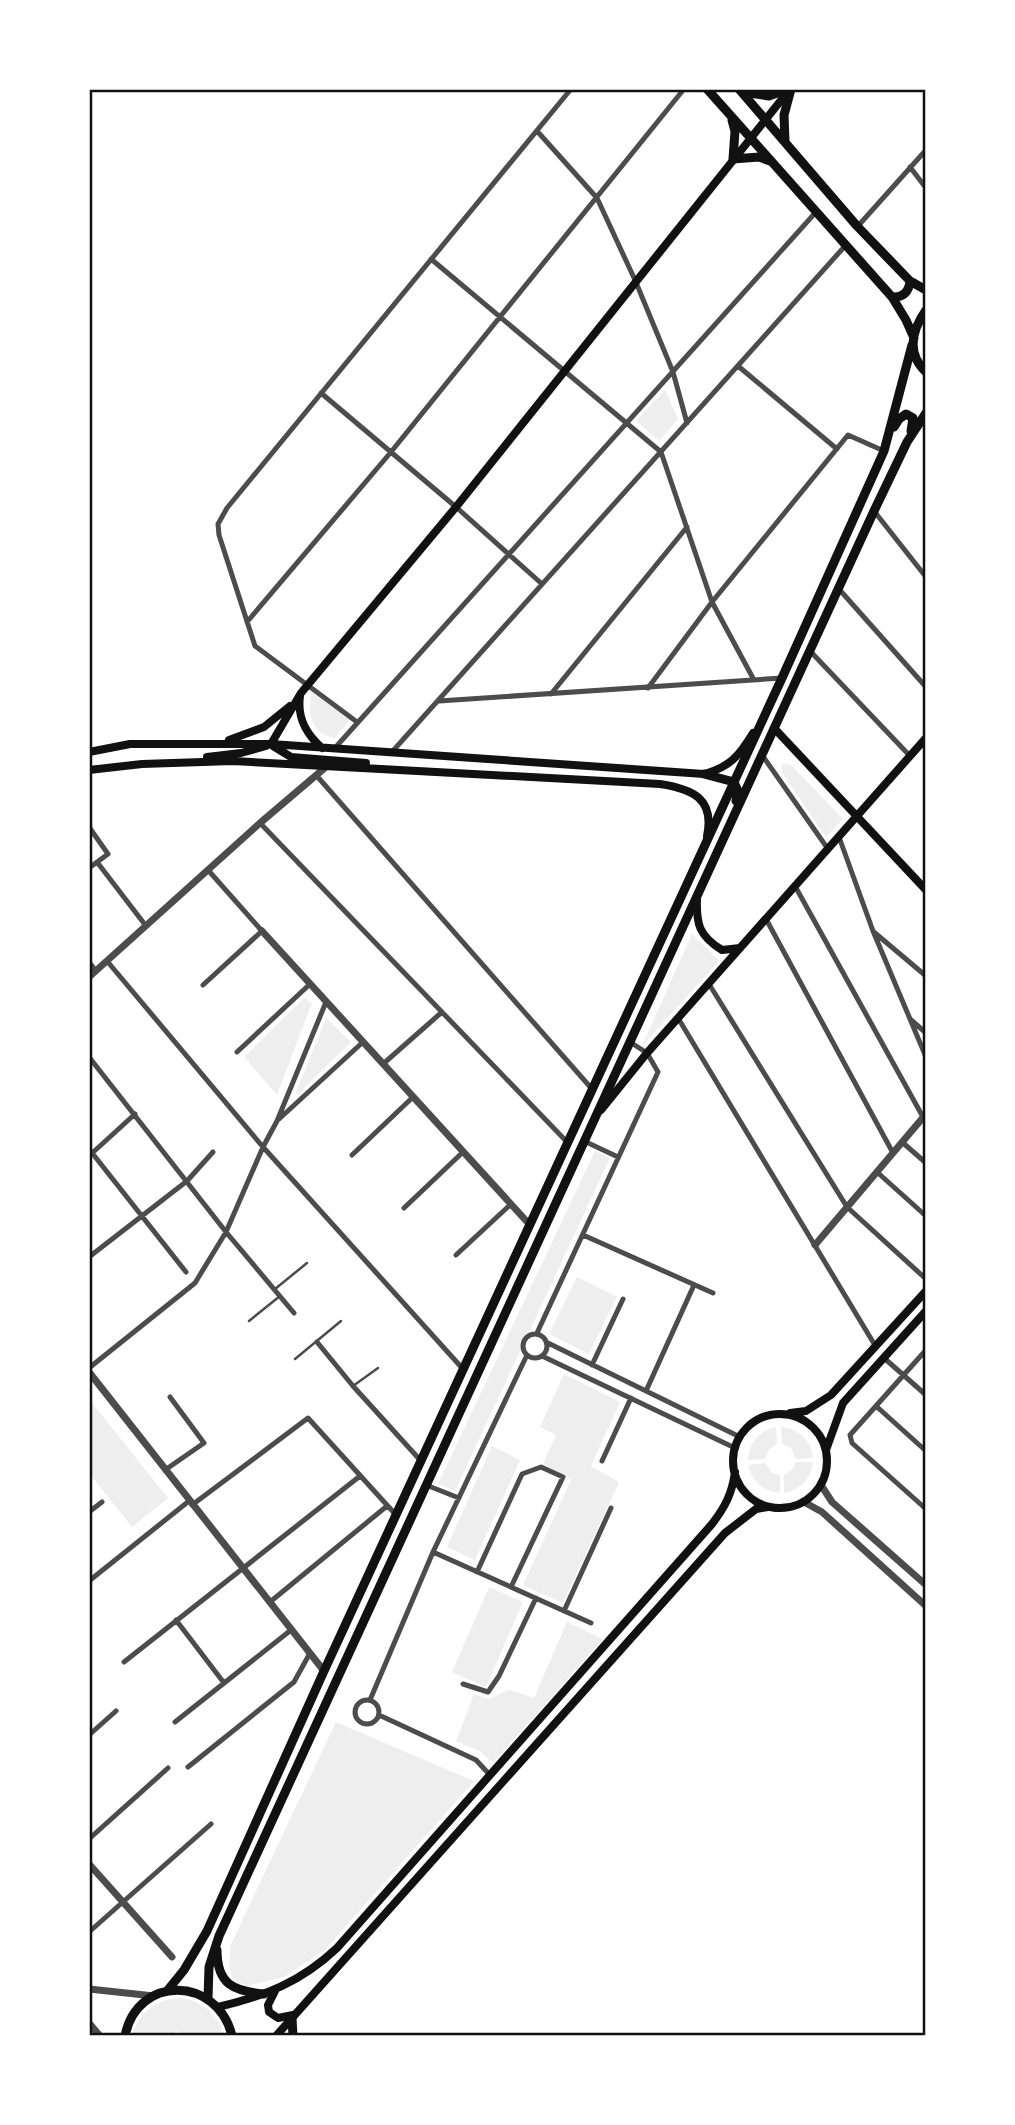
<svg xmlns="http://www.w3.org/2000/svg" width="1015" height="2125" font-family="'PT Sans',sans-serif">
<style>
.green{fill:#eee}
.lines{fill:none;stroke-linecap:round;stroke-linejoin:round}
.service{stroke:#4c4c4c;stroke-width:2.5}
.minor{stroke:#4c4c4c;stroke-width:5}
.tertiary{stroke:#4c4c4c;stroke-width:7}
.secondary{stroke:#111;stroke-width:8}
.primary{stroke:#111;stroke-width:9}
.neatline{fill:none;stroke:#111;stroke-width:2.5}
</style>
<rect width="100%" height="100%" fill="#fff"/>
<path class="green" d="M665 390 678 419 659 441 636 421Z
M312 692 350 720 335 738C311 734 307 714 312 692Z
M787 764 792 766 843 819 826 837 782 773V765Z
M692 934 719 961 642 1046Z
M304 998 312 1003 277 1095 244 1057Z
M326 1018 351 1042 297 1095 296 1092Z
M595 1151 610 1158 455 1491 438 1484Z
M577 1277 617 1297 589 1354 549 1334Z
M564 1374 620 1402 591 1466 619 1482 563 1603 523 1585 571 1480 543 1464 556 1435 540 1427Z
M89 1399 168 1498 132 1527 89 1473Z
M776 1427 777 1444 769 1449 765 1459 748 1460C749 1442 759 1431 776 1427Z
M781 1427C799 1429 811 1440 813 1458L796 1459 791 1448 782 1444Z
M492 1446 520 1460 475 1560 447 1547Z
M796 1462H813C811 1479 801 1489 784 1493V1475L792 1470Z
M765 1463 771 1472 780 1476V1493C763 1491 752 1482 748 1465Z
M489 1587 523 1602 486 1687 452 1672Z
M567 1622 603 1639 493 1763 481 1752 456 1741 474 1694 489 1699 509 1690 534 1698Z
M336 1722 474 1781 325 1950 284 1977 247 1986 232 1979 229 1963 231 1944Z
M180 1998C202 2000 218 2014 224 2036H188L177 2031 168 2036H132C138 2013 156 1999 180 1998Z"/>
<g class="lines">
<path class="service" d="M275 1289 307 1263
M249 1321 280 1296
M295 1359 341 1321
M353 1386 378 1368"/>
<path class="minor" d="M537 131 597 198 635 280 673 372 687 423
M910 167 926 188
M858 226 926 150
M431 259 661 452 712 602 754 680
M738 366 837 449
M321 393 456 507 542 584
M874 511 926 577
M838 588 926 687
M247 622 391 452 684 89
M810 651 910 756
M648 688 712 602 848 435 884 451
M551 694 687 527
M439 701 782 678
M357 722 255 646 219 535 218 524 227 508 571 89
M334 749 816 212
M391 753 845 246
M762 755 828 849
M316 775 592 1089
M260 823 568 1143
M89 827 108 854 89 868
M839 837 873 931 926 1057
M97 862 146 926
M795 886 923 1117
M766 919 893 1153
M875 933 926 976
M107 961 263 1147 463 1369
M89 962 96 971
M709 984 847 1207 926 1279
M203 985 262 931 208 870
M678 1018 876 1347
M910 1019 926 1033
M237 1052 310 984
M89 1057 226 1232 294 1313
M383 1064 442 1012
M279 1119 363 1042
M584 1141 618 1157
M902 1142 926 1163
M89 1149 186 1272
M352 1155 413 1097
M89 1156 135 1114
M877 1172 926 1216
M404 1208 463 1152
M583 1235 713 1293
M456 1255 511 1204
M89 1257 187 1181 213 1152
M537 1333 658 1072 647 1053 630 1042
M523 1346a12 12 0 1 1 24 0a12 12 0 1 1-24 0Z
M317 1342 353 1386 421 1461
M548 1343 740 1437
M926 1350 850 1435 852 1443 926 1509
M542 1356 735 1448
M884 1358 926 1395
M592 1365 623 1299
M89 1368 195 1283 226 1232 263 1147 277 1121 326 1002
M646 1391 694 1285
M876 1406 926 1451
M602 1461 631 1398
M165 1470 204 1443 170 1397
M426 1485 459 1498
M192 1505 308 1418 396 1515
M89 1512 102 1502
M433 1552 591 1623
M477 1572 522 1474 541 1467 563 1477 511 1587
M89 1581 189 1501
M270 1602 387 1506
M564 1611 611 1508
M176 1620 224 1683
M124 1662 360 1476
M463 1684 488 1692 499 1676 536 1598
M355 1712a12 12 0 1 1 24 0a12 12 0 1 1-24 0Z
M370 1700 433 1552 527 1355
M379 1715 476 1760 489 1774
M175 1722 291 1630
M89 1735 116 1711
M188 1767 294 1682 310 1653
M89 1839 168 1768
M89 1932 211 1824"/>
<path class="tertiary" d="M262 931 530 1225
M89 977 260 823 327 766
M815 1245 926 1114
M89 1372 324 1671
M821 1485 832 1502 926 1585
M804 1502 822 1512 926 1606
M89 1864 172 1957
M89 1989 154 1996
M89 2023 100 2036"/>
<path class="secondary" d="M300 696C297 718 306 734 322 748
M774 728 926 890
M229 740 264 727 290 706
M271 744 301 693 456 507 790 89
M273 746 291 757 366 763
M89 752 130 744H271L704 774C730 767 739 756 753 733
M207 757 241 753 266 746
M89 770 142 764 233 761 660 784C692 789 715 798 707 836
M697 898C696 924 699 936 722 950L740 948
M601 1110 647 1053 926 738
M790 1413 806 1411 831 1395 926 1291
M733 1461a47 47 0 1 1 94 0a47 47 0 1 1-94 0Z
M826 1450 843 1403 926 1311
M275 1991 268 2005 269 2012 278 2018 293 2015
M218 2007C265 1996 301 1982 337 1948L712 1524C725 1507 732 1494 735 1472
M276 2036 725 1533 756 1509 768 1507"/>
<path class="primary" d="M707 89 892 297 906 320 914 338
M739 89 857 226 910 281 926 290
M743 92 769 96 788 89
M732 120 735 131 733 159 759 157 770 161
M785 141 784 115 791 89
M892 297C903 298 909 292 910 281
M926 310C912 330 906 353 926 372
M894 427 899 419 906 414 913 418 911 431
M704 774 734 782 738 791 736 801
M217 1950C217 1985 234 1991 264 1994
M167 1991 184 1970 207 1931 324 1671 782 678 884 451 912 345
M208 1998 209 1967 219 1936 874 511 907 442 926 413
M292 2018 293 2036
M125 2036C137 1974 218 1976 232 2036"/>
</g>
<rect width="1015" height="2125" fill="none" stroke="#ffffff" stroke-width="182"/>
<rect x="91" y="91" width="833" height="1943" class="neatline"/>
</svg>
